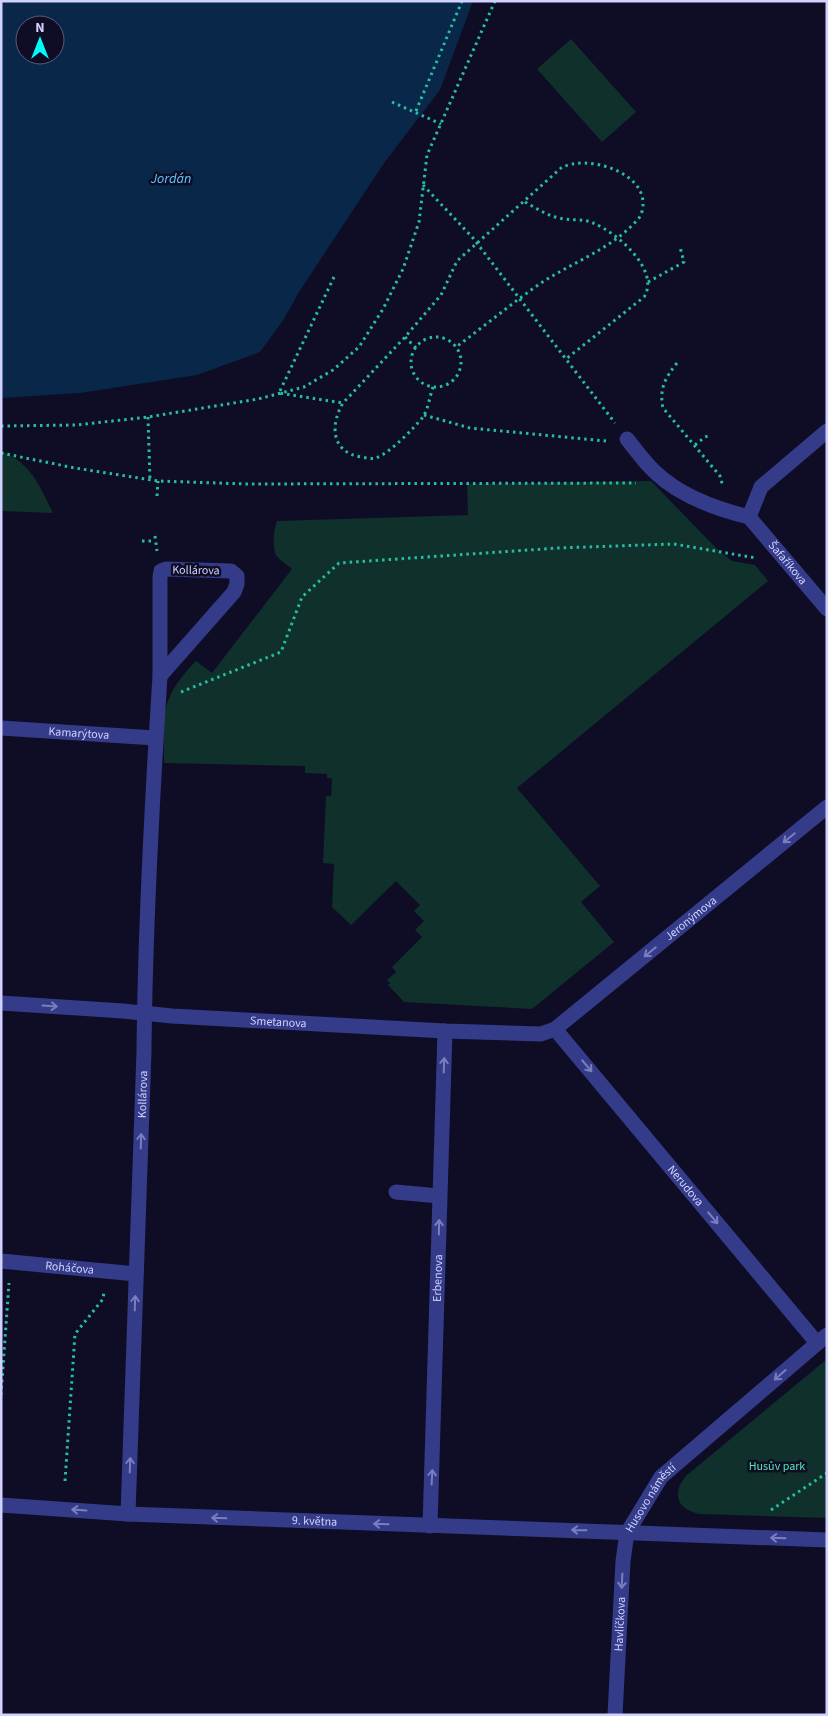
<svg xmlns="http://www.w3.org/2000/svg" width="828" height="1716" font-family="'Source Sans 3',sans-serif">
<style>
.green{fill:#0f302b}
.water{fill:#082749;fill-rule:evenodd}
.lines{fill:none;stroke-linecap:round;stroke-linejoin:round}
.path{stroke:#26bea3;stroke-width:3;stroke-dasharray:2.5 4;stroke-linecap:butt}
.minor{stroke:#343b88;stroke-width:15}
.oneway{stroke:#7b7ebe}
.labels{text-anchor:middle;stroke-width:5;stroke-linejoin:round;paint-order:stroke}
.street-label{font-size:12px;fill:#d1d1ff;stroke:#0e0d25}
.park-label{font-size:12px;fill:#54e8b1;stroke:#0e0d25}
.water-label{font-size:14px;font-style:italic;fill:#5fc8ff;stroke:#0e0d25}
</style>
<rect width="100%" height="100%" fill="#0e0d25"/>
<path class="green" d="M571 39 636 112 602 142 537 69Z
M1 451C32 464 39 485 53 513L1 511Z
M651 481 718 550 732 561 755 565 768 581 517 788 600 886 581 902 614 942 532 1009 404 1002 388 985 390 983 387 980 396 972 392 967 422 937 415 930 424 921 414 911 420 905 396 881 351 925 332 907 334 864 323 863 326 796H331L332 778H327V774L305 773V766L164 763C164 747 162 722 166 707 171 689 183 674 196 661L212 673 292 569C288 565 279 560 276 555 272 547 274 528 277 521L468 515 467 484Z
M827 1359V1518L699 1514C675 1509 672 1491 687 1475Z"/>
<path class="water" d="M1 1H473L440 90 384 163 299 292 284 319 260 352 197 375 80 393 1 398ZM25 25H55V55H25Z"/>
<g class="lines">
<path class="path" d="M392 102 441 124
M416 111 462 1
M423 185 473 238 615 423
M525 202C536 208 546 215 559 218 570 221 583 218 593 223 616 232 661 270 644 297L566 359
M334 277 279 393 343 403
M648 282 684 262 680 247
M405 337 416 348
M411 362a25 25 0 1 1 50 0a25 25 0 1 1-50 0Z
M677 363C665 378 659 389 663 408L720 476 723 487
M433 387C430 396 428 409 423 417 414 428 390 453 376 458 371 459 366 458 361 457 331 452 330 425 343 403L405 337 441 295 457 261 561 168C585 154 644 171 643 204 643 208 642 214 639 218 613 249 570 263 538 285 510 305 483 327 456 347
M424 415 470 428 606 441
M148 417 150 481
M1 426 77 425 148 417 258 399 304 387 333 370 359 347 383 309 403 269 419 222 427 155 495 1
M695 445 705 437 711 435
M1 453 75 468 158 481 246 484 636 483
M157 496 158 481
M155 536 157 551
M142 541H155
M181 692 281 652 302 597 339 563 558 548 674 544 756 558
M1 1395 9 1283
M65 1481 75 1334 103 1299 104 1292
M771 1510 827 1473"/>
<g class="minor">
<path d="M627 439C636 450 644 462 655 472 680 496 716 509 749 517"/>
<path id="s1" d="M749 517 827 609"/>
<path d="M749 517 761 487 827 431"/>
<path d="M166 569 231 571 237 576V584L234 592 160 676V577L161 571Z"/>
<path id="s2" d="M1 728 155 738"/>
<path id="s3" d="M1 1003 123 1011 172 1016 445 1031 541 1034 555 1029 827 807"/>
<path id="s4" d="M555 1029 817 1343"/>
<path d="M396 1192 439 1196"/>
<path id="s5" d="M1 1261 136 1274"/>
<path id="s6" d="M1 1505 128 1514 827 1540"/>
<path id="s7" d="M128 1514 144 1051C145 926 152 801 160 676"/>
<path id="s8" d="M430 1526 445 1031"/>
<path id="s9" d="M615 1715 623 1561 627 1533 661 1477 827 1335"/>
</g>
</g>
<defs><path id="oneway-shaft" d="M-6 0H5M1.5-3L5.5 0L1.5 3" fill="none" stroke-width="1.6" stroke-linecap="round" stroke-linejoin="round" transform="scale(1.25)"/></defs>
<g class="oneway">
<use href="#oneway-shaft" transform="translate(789 838) rotate(141)"/>
<use href="#oneway-shaft" transform="translate(650 952) rotate(141)"/>
<use href="#oneway-shaft" transform="translate(50 1006) rotate(4)"/>
<use href="#oneway-shaft" transform="translate(444 1065) rotate(-88)"/>
<use href="#oneway-shaft" transform="translate(587 1066) rotate(50)"/>
<use href="#oneway-shaft" transform="translate(141 1141) rotate(-88)"/>
<use href="#oneway-shaft" transform="translate(713 1218) rotate(50)"/>
<use href="#oneway-shaft" transform="translate(439 1227) rotate(-89)"/>
<use href="#oneway-shaft" transform="translate(135 1303) rotate(-88)"/>
<use href="#oneway-shaft" transform="translate(780 1375) rotate(139)"/>
<use href="#oneway-shaft" transform="translate(130 1465) rotate(-88)"/>
<use href="#oneway-shaft" transform="translate(432 1477) rotate(-87)"/>
<use href="#oneway-shaft" transform="translate(79 1510) rotate(-176)"/>
<use href="#oneway-shaft" transform="translate(219 1518) rotate(-178)"/>
<use href="#oneway-shaft" transform="translate(381 1524) rotate(-178)"/>
<use href="#oneway-shaft" transform="translate(579 1530) rotate(-179)"/>
<use href="#oneway-shaft" transform="translate(778 1538) rotate(-178)"/>
<use href="#oneway-shaft" transform="translate(622 1581) rotate(93)"/>
</g>
<g class="labels">
<g class="street-label">
<text dy="4" stroke="none"><textPath href="#s1" startOffset="60">Šafaříkova</textPath></text>
<text transform="translate(196 570) rotate(1)" y="4">Kollárova</text>
<text dy="4" stroke="none"><textPath href="#s2" startOffset="78">Kamarýtova</textPath></text>
<text dy="4" stroke="none"><textPath href="#s3" startOffset="731">Jeronýmova</textPath></text>
<text dy="4" stroke="none"><textPath href="#s3" startOffset="278">Smetanova</textPath></text>
<text dy="4" stroke="none"><textPath href="#s7" startOffset="420">Kollárova</textPath></text>
<text dy="4" stroke="none"><textPath href="#s4" startOffset="204">Nerudova</textPath></text>
<text dy="4" stroke="none"><textPath href="#s5" startOffset="69">Roháčova</textPath></text>
<text dy="4" stroke="none"><textPath href="#s8" startOffset="248">Erbenova</textPath></text>
<text dy="4" stroke="none"><textPath href="#s9" startOffset="225">Husovo náměstí</textPath></text>
<text dy="4" stroke="none"><textPath href="#s6" startOffset="314">9. května</textPath></text>
<text dy="4" stroke="none"><textPath href="#s9" startOffset="91">Havlíčkova</textPath></text>
</g>
<g class="park-label">
<text x="777" y="1470">Husův park</text>
</g>
<g class="water-label">
<text x="171" y="183">Jordán</text>
</g>
</g>
<rect width="828" height="1716" fill="none" stroke="#d1d1ff" stroke-width="5"/>
<g transform="translate(40 40)"><circle r="24" fill="#0e0d25" stroke="#5c5b7c"/>
<path d="M0-4L9 19L0 12L-9 19Z" fill="#00fcf7"/>
<text y="-8" font-size="14" font-weight="bold" text-anchor="middle" fill="#d1d1ff">N</text>
</g>
</svg>
